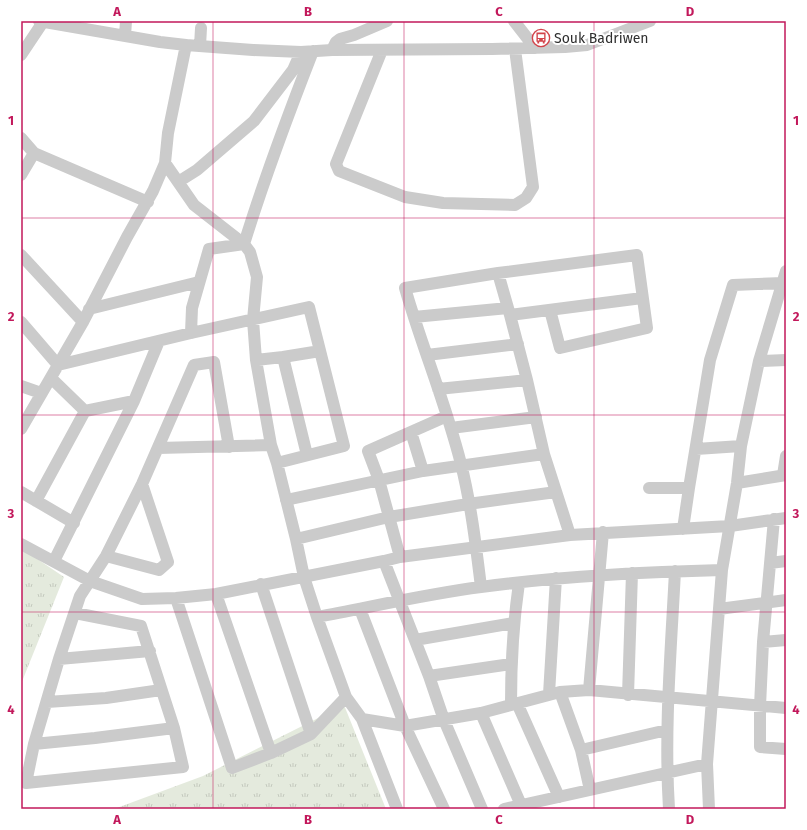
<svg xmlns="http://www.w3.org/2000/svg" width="807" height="830" font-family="'Fira Sans',sans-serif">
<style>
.grass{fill:url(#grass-tufts)}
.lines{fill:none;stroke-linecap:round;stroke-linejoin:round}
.minor{stroke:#cbcbcb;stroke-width:12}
.grid{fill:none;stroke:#c2185b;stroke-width:1;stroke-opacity:0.55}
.labels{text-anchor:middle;stroke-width:4;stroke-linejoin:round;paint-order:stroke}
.poi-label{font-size:14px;fill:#2e2e2e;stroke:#fff;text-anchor:start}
.neatline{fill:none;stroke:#c2185b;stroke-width:1.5}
.grid-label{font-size:13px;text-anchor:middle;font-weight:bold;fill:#c2185b}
</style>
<defs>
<pattern id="grass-tufts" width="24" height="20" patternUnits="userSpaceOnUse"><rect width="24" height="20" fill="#e4eadd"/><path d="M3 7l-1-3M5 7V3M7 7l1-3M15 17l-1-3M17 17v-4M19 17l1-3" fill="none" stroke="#c4c9be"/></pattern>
</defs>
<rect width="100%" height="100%" fill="#fff"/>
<path class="grass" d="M21 548 64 577 21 684Z
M344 705 386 809H114L203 776Z"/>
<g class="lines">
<path class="minor" d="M39 21 160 42 186 45 253 50 301 52 332 50 492 49 565 47 587 45 650 21
M514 21 535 48
M125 36 126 21
M200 46 201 28
M332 50 336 42 340 39 354 35 387 21
M382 50 336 164 339 171 405 197 443 203 515 205 526 198 533 187 515 49
M21 55 43 22
M21 138 34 153 148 202
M21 175 34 153
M178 182 197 170 254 121 293 70 301 52
M21 255 83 322
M498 273 510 315 527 380 544 454 570 535
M89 309 199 282
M510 315 642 298
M414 317 508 308
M21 322 58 365 191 333 309 307 344 446 277 463 271 445
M191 333 192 308 209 249 244 244C264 179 288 115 313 51
M427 355 518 344
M283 357 320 351
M256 360 283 357 307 455
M759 361 786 360
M51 378 85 411 134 401
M21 386 41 393
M438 389 527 380
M451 428 536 417
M21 429 83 322 127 237 153 191 165 163 168 133 186 45
M411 432 423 471
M158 448 271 445 256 360 253 320 257 277 250 252 244 244 194 205 165 163
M696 449 741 446
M277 463 296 539 304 577 317 617 346 697 362 719 397 809
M783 475 786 456
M737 483 786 475
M649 488H689
M21 492 74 523
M286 500 423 471 544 454
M36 501 85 411
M774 519 763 642 760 706V747L786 749
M683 529 689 488 710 360 733 285 783 283
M296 539 389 517 468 504 556 492
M21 544 90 581 142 599 176 598 216 594 384 561 400 557 570 535 730 526 786 518
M106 556 159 570 168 562 142 484
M400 557 379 480 368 451 447 416
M54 561 134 401 159 341
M384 561 429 676 444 720 482 809
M770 563 786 561
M261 584 311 734
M481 587C476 546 471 504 461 464 446 404 422 347 405 288L498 273 637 255 647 328 560 348 550 310
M216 594 271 753
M176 598 232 768 271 753 311 734 346 697
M360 609 405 726 444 809
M719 609 786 600
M75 613 141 626 174 728 183 767 26 783 34 744 59 659 80 596 106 556 142 484 194 365 214 362 229 447
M317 617C371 607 426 594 481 587 561 576 641 572 722 570
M415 640 514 623
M763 642 786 640
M59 659 150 651
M429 676 511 664
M589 690 603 532
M560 692 581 750 590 790
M549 694 556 578
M628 695 632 573
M47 702 106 698 161 690
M517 703 559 797
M511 704C511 663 513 624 519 583
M481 713 521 805
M362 719 405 726 481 713 560 692 589 690 786 708
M34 744 95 738 174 728
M581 750 667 730
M707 764 722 570 737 483 741 446 759 361 786 271
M504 809 707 764 709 809
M669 809C664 730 671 650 675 571"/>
</g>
<path class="grid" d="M213 21V809M404 21V809M594 21V809M21 218H786M21 415H786M21 612H786"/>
<defs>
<symbol id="bus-ring" viewBox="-11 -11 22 22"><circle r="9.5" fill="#fff" stroke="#d2444b" stroke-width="1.5"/><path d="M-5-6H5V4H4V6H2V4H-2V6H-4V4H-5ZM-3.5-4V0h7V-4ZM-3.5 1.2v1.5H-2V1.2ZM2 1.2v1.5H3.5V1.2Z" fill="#d2444b"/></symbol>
</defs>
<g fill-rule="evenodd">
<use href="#bus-ring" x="531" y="28" width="20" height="20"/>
</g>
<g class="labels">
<g class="poi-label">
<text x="554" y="43">Souk Badriwen</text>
</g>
</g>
<rect width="807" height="830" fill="none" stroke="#ffffff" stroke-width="44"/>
<rect x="22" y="22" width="763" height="786" class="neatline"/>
<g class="grid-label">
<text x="117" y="16">A</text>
<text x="308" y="16">B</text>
<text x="499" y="16">C</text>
<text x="690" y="16">D</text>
<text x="11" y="125">1</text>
<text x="796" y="125">1</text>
<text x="11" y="321">2</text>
<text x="796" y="321">2</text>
<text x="11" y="518">3</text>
<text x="796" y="518">3</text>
<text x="11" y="714">4</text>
<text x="796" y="714">4</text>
<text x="117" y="824">A</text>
<text x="308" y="824">B</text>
<text x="499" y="824">C</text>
<text x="690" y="824">D</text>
</g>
</svg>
